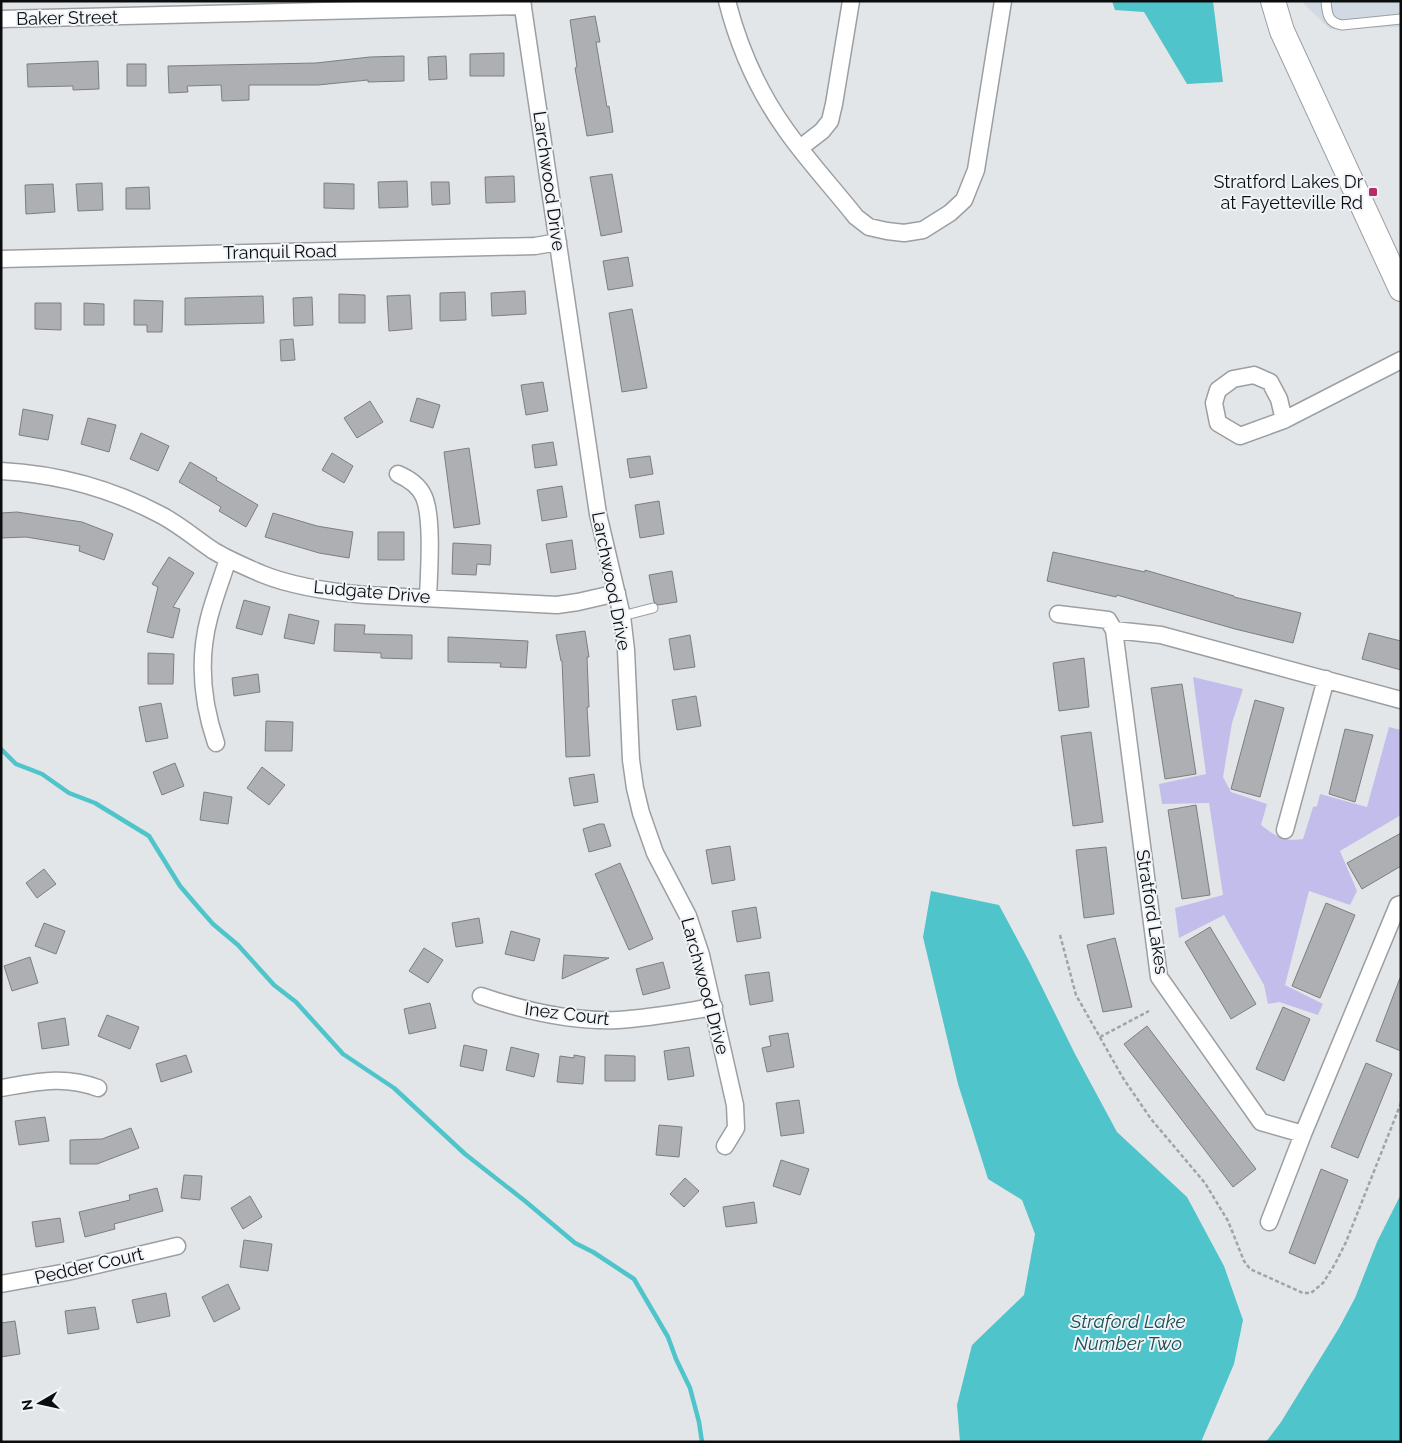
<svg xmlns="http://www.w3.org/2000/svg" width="1402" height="1443" font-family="Raleway,sans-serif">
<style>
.built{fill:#d1dae3}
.green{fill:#c3bdec}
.water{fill:#4fc4ca}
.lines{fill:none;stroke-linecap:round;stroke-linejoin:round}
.stream{stroke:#4fc4ca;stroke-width:4.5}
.building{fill:#adafb3;stroke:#7d7e82}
.lane-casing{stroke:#9c9fa2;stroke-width:11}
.street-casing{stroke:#9c9fa2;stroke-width:19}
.secondary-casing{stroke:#9c9fa2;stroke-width:26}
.path{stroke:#a1a4a6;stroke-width:2.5;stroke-dasharray:4 2.5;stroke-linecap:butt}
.lane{stroke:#fff;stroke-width:9}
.street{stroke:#fff;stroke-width:16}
.secondary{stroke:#fff;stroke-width:24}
.poi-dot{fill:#b72d6a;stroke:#f0f3f7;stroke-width:2}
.labels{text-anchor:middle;stroke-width:4;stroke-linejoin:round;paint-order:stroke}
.street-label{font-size:18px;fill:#0b0c0d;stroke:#f0f3f7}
.poi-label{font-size:18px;fill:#0b0c0d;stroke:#f0f3f7;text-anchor:end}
.water-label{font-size:19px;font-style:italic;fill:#1b4f51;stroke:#f0f3f7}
</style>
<rect width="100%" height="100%" fill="#e3e6e9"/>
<path class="built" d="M1304 1H1401V27L1330 29 1304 4Z"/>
<path class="green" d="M1193 677 1243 689 1232 723 1223 777 1231 792 1267 804 1261 825C1275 836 1285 842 1303 839L1313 807 1317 806 1320 794 1367 807 1389 727 1401 730V815L1340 851 1357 891 1350 905 1309 891 1285 985 1323 1004 1318 1015 1279 1002 1268 1004 1264 985 1224 915 1179 938 1175 908 1223 895 1209 803 1162 804 1159 784 1206 774Z"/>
<path class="water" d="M1112 1H1213L1223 82 1187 84 1144 12 1115 10Z
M931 891 999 905 1030 963 1075 1054 1117 1132 1187 1197 1224 1266 1243 1320 1234 1364 1201 1442H960L957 1405 972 1345 1024 1295 1035 1234 1022 1200 988 1179 958 1084 923 937Z
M1401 1194V1442H1266L1281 1422 1339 1328 1355 1298 1377 1242Z"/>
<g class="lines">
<path class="stream" d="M1 749 16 764 42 774 69 793 95 803 149 836 180 886 198 907 213 924 238 945 274 985 296 1002 343 1054 394 1088 465 1154 525 1201 575 1243 593 1252 634 1279 668 1337 676 1359 690 1388 699 1422 702 1442"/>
</g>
<path class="building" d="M595 16 600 42H596L607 107 609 106 613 132 587 136 575 68 577 67 570 20Z
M504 53V76H470V54Z
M404 56V81L368 82V80L318 85H249V100L222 101 221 85 187 86 188 92 169 93 168 66 316 63 370 57Z
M446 56 447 79 429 80 428 57Z
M98 61 99 89 73 90V86L28 87 27 64Z
M127 64H146V86H127Z
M612 174 622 232 601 236 590 177Z
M514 176 515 202 486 203 485 177Z
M407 181 408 207 379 208 378 182Z
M431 182H449L450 204 432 205Z
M102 183 103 210 78 211 76 184Z
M324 183 354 184V209L324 208Z
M53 184 55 212 26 214 25 185Z
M149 187 150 209H126V188Z
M628 257 633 286 608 290 603 261Z
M525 291 526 314 492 316 491 293Z
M465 292 466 320 440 321V293Z
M339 294 365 295V323H339Z
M410 295 412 329 389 331 387 296Z
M263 296 264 323 185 325V298Z
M312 297 313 325 294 326 293 298Z
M134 300 163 301 162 332H147V325H134Z
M35 303H61V330L35 329Z
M84 303 104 304V325H84Z
M632 309 647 388 622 392 609 313Z
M293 339 295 360 281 361 280 340Z
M543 382 548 411 526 415 521 385Z
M417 398 440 405 433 428 410 421Z
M370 401 383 422 357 438 344 418Z
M23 409 53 415 48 440 19 435Z
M88 418 116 425 109 452 81 444Z
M141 433 169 446 158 471 130 459Z
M553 442 557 465 535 468 532 445Z
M469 448 480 524 454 528 444 452Z
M332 453 353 466 344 483 322 470Z
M650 456 653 474 630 478 627 459Z
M190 462 217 478 216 480 258 505 246 527 219 511 221 507 179 482Z
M562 486 567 517 542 521 537 490Z
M659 501 664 534 640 538 635 505Z
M17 512 82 522 113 534 104 560 79 551 80 546 26 537 1 538V513Z
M273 513 317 526 353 532 349 558 319 553 265 537Z
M378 532H404V560H378Z
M572 540 576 569 551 573 546 544Z
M453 543 491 545 490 565 477 564 476 575 452 574Z
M1053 552 1145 572V570L1234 596V597L1301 613 1293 643 1235 629 1117 595 1116 597 1047 581Z
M169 557 194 573 173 607 180 609 173 638 147 632 158 587 152 584Z
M672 571 677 602 658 605 654 602 649 575Z
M244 600 270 607 262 635 236 628Z
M289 614 319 621 314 644 284 638Z
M335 624 365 625 364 634 412 635V659L381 658V653L334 651Z
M585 631 589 657H587L589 707H587L590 756 566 757 562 661H561L556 635Z
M1369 633 1401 641V670L1362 659Z
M690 635 695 667 674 670 669 639Z
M448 637 528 641 526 668 500 667 501 663 448 662Z
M148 653 174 654 173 684H148Z
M1084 658 1089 707 1059 711 1053 663Z
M258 674 260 692 234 696 232 678Z
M1182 684 1196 774 1165 779 1151 688Z
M696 696 701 726 677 730 672 700Z
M1255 700 1284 708 1260 797 1231 789Z
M161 703 168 738 146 742 139 707Z
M266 721 293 722 292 751H265Z
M1345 729 1373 735 1355 802 1329 794Z
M1091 732 1103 822 1073 826 1061 736Z
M175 763 184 786 162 795 153 772Z
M262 767 285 785 269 805 247 788Z
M594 774 598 802 574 806 569 778Z
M204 792 232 797 228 824 200 820Z
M1196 805 1210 895 1182 899 1168 810Z
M599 824H604L611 846 589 852 583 829Z
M1401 833V866L1362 889 1347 863Z
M730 846 735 880 712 884 706 850Z
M1106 847 1114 914 1084 918 1076 850Z
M620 863 653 939 629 950 595 874Z
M44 869 56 884 37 898 26 883Z
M1326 903 1355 915 1320 998 1292 986Z
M756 907 761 938 737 942 732 911Z
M479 918 483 943 456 947 452 923Z
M44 923 65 931 56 954 35 946Z
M1210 927 1256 1004 1231 1019 1185 942Z
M511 931 540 939 534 961 505 954Z
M1115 938 1132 1007 1103 1012 1087 945Z
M424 948 443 960 428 983 409 971Z
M564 955 609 958 562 979Z
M30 957 38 983 12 991 4 966Z
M663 962 670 988 643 995 636 969Z
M769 972 773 1001 750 1005 745 975Z
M1400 978H1401V1051L1376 1041Z
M430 1003 436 1028 409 1034 404 1009Z
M1283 1007 1310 1019 1284 1081 1256 1069Z
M107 1015 139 1027 130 1049 98 1036Z
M65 1018 69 1045 42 1049 38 1023Z
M1147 1026 1256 1169 1233 1187 1124 1044Z
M788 1033 794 1067 767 1072 762 1048 771 1046 769 1036Z
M464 1045 487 1050 483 1071 460 1066Z
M511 1047 539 1054 534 1077 506 1070Z
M689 1047 694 1076 668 1080 664 1051Z
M186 1055 192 1072 161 1082 156 1064Z
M574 1055 585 1057 583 1084 557 1082 560 1056 574 1058Z
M605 1055 635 1056V1081H605Z
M1366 1063 1392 1074 1358 1158 1331 1147Z
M799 1100 804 1133 781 1136 776 1103Z
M45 1117 49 1141 19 1145 15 1121Z
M659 1125 682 1127 679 1157 656 1155Z
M131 1128 139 1148 97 1164H70V1140L102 1139Z
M781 1160 809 1169 800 1195 773 1186Z
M1321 1169 1348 1180 1315 1264 1289 1253Z
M184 1175 202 1176 200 1200 181 1198Z
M685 1178 699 1191 684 1207 670 1194Z
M157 1188 163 1211 114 1224 115 1229 85 1237 79 1212 130 1200 129 1195Z
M250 1196 262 1217 243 1229 231 1208Z
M754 1202 757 1223 726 1227 723 1207Z
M60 1218 64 1242 36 1247 32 1222Z
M244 1240 272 1244 268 1271 240 1267Z
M228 1284 240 1309 214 1322 202 1297Z
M166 1293 170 1316 137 1323 132 1300Z
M95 1307 99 1329 68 1334 65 1311Z
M15 1321 20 1354 1 1357V1323Z"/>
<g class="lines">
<defs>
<path id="lane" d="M1326 1C1327 14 1328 23 1342 25L1401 19
M622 616 653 608"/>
<path id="street" d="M522 1 598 514 622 616 626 650 631 760 635 788 641 813 655 853 688 916 701 955 735 1105 736 1128 725 1146
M727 1C739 48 758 91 786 130 807 160 833 188 856 217L869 227 887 231 904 233 923 230 950 213 964 200 976 170 1003 1
M1 19 523 6
M800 148 822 131 830 121 834 104 851 1
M1 259 535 246 558 242
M1284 420 1279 399 1270 382 1254 375 1233 379 1218 390 1214 403 1218 423 1240 436 1284 420 1401 360
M1 471C58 474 110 488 161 515 180 525 196 539 214 551 229 560 246 567 262 574 294 587 331 592 366 595L557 605 578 602 617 593
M398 474C409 479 419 485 424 497 433 518 429 573 428 598
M1058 614 1108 620 1114 630
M1401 700 1161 635 1114 630 1159 977 1261 1122 1303 1134 1398 905 1401 904
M216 743C202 702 198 660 209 618 214 598 222 578 228 559
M1285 830 1326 679
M481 996C525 1011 571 1022 618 1020 650 1018 682 1012 714 1007
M1 1088C36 1082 64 1075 98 1088
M1269 1222 1303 1134
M1 1284 67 1272 177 1246"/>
<path id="secondary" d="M1273 1 1282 31 1401 289"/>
</defs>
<use href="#lane" class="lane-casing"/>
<use href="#street" class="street-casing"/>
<use href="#secondary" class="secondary-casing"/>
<path class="path" d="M1060 935 1076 995 1123 1078 1151 1119 1205 1183 1228 1221 1244 1261 1250 1269 1303 1293H1311L1323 1283 1335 1264 1346 1242 1401 1103
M1100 1037 1149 1011"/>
<use href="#lane" class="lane"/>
<use href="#street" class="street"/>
<use href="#secondary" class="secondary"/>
</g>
<rect class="poi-dot" x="1368" y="187" width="10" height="10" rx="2.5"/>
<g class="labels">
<g class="street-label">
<text transform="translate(67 18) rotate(-1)" y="6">Baker Street</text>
<text transform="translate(549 181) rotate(82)" y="6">Larchwood Drive</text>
<text transform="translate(280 252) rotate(-1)" y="6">Tranquil Road</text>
<text transform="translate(611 581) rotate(79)" y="6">Larchwood Drive</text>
<text transform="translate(372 592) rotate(5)" y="6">Ludgate Drive</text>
<text transform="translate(1152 912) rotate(81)" y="6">Stratford Lakes</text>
<text transform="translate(705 986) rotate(75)" y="6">Larchwood Drive</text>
<text transform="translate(567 1014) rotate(7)" y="6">Inez Court</text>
<text transform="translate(89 1266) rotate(-13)" y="6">Pedder Court</text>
</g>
<g class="poi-label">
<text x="1363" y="188">Stratford Lakes Dr<tspan x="1363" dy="21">at Fayetteville Rd</tspan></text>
</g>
<g class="water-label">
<text x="1128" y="1328">Straford Lake<tspan x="1128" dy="22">Number Two</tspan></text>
</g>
</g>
<rect width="1402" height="1443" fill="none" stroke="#0b0c0d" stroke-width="5"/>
<g transform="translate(40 1403) rotate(261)" stroke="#f0f3f7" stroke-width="4" paint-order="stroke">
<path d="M0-4L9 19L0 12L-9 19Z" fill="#0b0c0d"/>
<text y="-8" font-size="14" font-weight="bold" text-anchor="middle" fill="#0b0c0d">N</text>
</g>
</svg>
